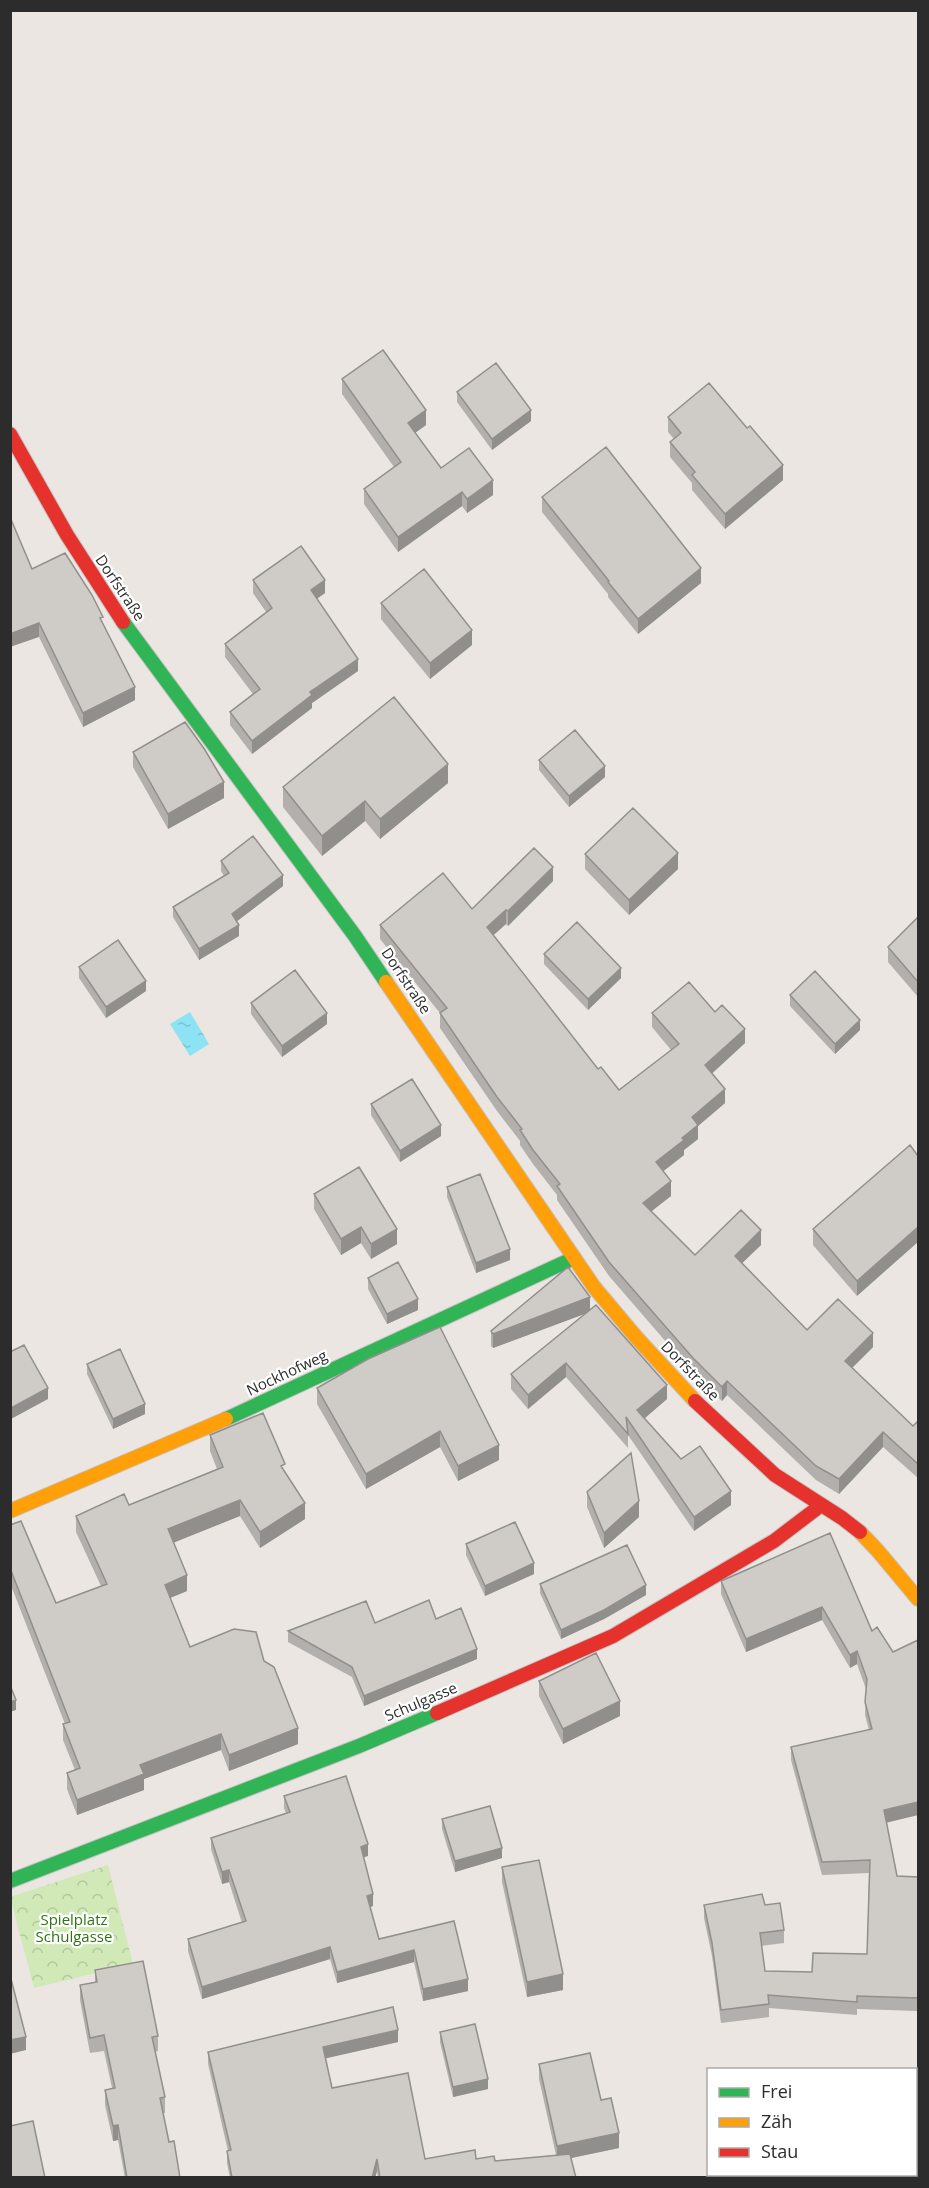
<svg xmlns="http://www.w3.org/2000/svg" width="929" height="2188" font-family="'Open Sans',sans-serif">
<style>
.forest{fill:url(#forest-crowns)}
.water{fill:url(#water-ripples)}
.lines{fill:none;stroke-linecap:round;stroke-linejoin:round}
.fast-casing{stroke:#c4c3c3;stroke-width:16}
.slow-casing{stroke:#c4c3c3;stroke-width:16}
.jam-casing{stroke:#c4c3c3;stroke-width:16}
.fast{stroke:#30b455;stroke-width:14}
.slow{stroke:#ff9f0a;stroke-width:14}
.jam{stroke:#e5322d;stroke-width:14}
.wall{fill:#b2afac}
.shaded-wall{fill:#918f8c}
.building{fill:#cfccc8;stroke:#918f8c;stroke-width:1.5}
.labels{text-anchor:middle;stroke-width:4.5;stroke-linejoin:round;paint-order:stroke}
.street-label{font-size:15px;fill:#2c2c2c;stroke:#fff}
.park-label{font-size:15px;fill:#2f7312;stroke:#fff}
</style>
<defs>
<pattern id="forest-crowns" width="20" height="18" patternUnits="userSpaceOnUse" patternTransform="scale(1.5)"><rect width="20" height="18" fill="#d0e9b7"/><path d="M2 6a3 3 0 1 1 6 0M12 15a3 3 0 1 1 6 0" fill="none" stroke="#b3c89e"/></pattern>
<pattern id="water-ripples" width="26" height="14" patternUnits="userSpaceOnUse" patternTransform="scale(1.5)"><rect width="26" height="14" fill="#8de2f4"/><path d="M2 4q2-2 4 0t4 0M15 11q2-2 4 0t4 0" fill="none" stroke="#7ac2d1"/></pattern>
</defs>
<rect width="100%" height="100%" fill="#ebe6e1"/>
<path class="forest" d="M108 1865 133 1964 34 1988 10 1897Z"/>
<path class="water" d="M190 1012 209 1044 190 1056 170 1024Z"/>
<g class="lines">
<defs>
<path id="fast" d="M123 622 355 936 386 982
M226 1419 574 1258
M10 1881 359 1746 437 1713
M916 2173 918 2167"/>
<path id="slow" d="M386 982 594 1287 636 1337 695 1401
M10 1511 226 1419
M860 1532 878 1551 918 1599"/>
<path id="jam" d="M10 434 67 535 123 622
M695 1401 775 1475 842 1518 860 1532
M437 1713 613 1636 774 1541 820 1506"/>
</defs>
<use href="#fast" class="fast-casing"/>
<use href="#slow" class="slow-casing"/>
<use href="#jam" class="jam-casing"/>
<use href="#fast" class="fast"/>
<use href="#slow" class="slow"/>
<use href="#jam" class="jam"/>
</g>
<path class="wall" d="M342 379 426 425 415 433 441 468 493 495 467 513 462 506 398 552 364 504V489L394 467 342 394Z
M457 392 531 421 492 450 457 402Z
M668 417 783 480 725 529 692 490V483L670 457V442L674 439 668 432Z
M542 497 701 583 638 634 608 597V594L542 512Z
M32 569 135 700 83 727 39 637Z
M253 580 325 593 316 599 358 671 312 703V708L252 754 230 725V712L253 694 225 657V644L266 612 253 593Z
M381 603 472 645 430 679 381 619Z
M133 752 224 798 168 829 133 767Z
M539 760 605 777 569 807 539 770Z
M448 783 380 839 365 821 322 856 283 807V787Z
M585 854 678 869 629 915 585 869Z
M221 861 283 886 237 921 239 936 199 960 173 917V907L224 876 221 871Z
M553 881 508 926 506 924 493 935 598 1069 619 1090 671 1050 652 1027V1013L715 1012 745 1043 712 1073 725 1103 698 1126V1139L684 1150V1155L663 1171 671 1196 651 1211 695 1255 761 1245 742 1263 807 1330 873 1347 852 1368 913 1426 918 1421V1478L883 1447 839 1494 816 1480 727 1395 722 1401 693 1373 609 1276 557 1200V1195L533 1164 520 1145V1141L497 1111 440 1028V1013L380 939V925L472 909Z
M918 917V997L888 962V947Z
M544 954 621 978 588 1010 544 964Z
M79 967 146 991 106 1018 79 978Z
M790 995 860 1030 835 1054 790 1006Z
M251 1003 327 1024 282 1057 251 1014Z
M371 1104 441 1136 400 1162 371 1115Z
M910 1145 857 1296 813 1245V1229Z
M447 1187 510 1260 476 1273 447 1197Z
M314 1194 397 1244 371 1259 361 1243 341 1255 314 1209Z
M368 1278 418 1310 387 1324 368 1289Z
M590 1310 667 1399 644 1418 681 1459 731 1505 694 1531 628 1435V1448L566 1377 528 1409 511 1389V1374L586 1313 493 1348 491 1346V1331Z
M368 1359 499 1460 458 1481 440 1447 366 1489 317 1404V1388Z
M87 1364 145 1414 113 1429 87 1374Z
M210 1435 285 1472 305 1519 260 1548 240 1516 173 1542 187 1591 170 1598 190 1647 264 1661 298 1744 229 1771 221 1750 144 1779V1790L77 1815 67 1789V1773L75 1770 63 1740V1724H65L10 1583V1525L56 1603 101 1586 76 1532V1516L129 1505 217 1469 210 1451Z
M587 1492 639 1517 604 1548 587 1507Z
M830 1533 872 1631 893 1652 918 1640V1815L886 1823 897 1876 918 1877V2011L857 2009V2015L769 2008V2017L721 2023 712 1956 704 1918V1905H765L784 1930V1943L761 1946 765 1971 812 1972 867 1954 869 1873 822 1875 791 1760V1747L869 1730 865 1715 866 1689 857 1664 850 1668 822 1620 746 1652 721 1594V1581Z
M466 1544 534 1574 485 1596 466 1555Z
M540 1584 646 1595 604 1619 561 1639 540 1593Z
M436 1619 477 1659 364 1706 352 1677 288 1642V1631L375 1623Z
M539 1681 620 1716 563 1744 539 1696Z
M284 1796 368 1856 363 1857 373 1906 370 1907 379 1939 454 1921 468 1991 423 2001 414 1962 337 1983 330 1959 202 1999 188 1951V1939L242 1923 229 1882 222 1884 211 1849V1838L286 1813 284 1808Z
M442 1819 502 1858 455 1872 442 1829Z
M502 1867 563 1990 527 1997 502 1882Z
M95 1970 158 2036V2051L155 2052 165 2097V2113H163L169 2142 180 2178H125L118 2140 113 2141 105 2105V2090L112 2088 104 2051 90 2053 80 2000V1985L95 1982Z
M440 2032 488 2089 453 2097 440 2042Z
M398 2042 325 2058 332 2088 425 2159H476L495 2161 556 2155 539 2079V2064L601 2100 619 2148 571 2158 576 2178H378L377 2171 375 2178H230L227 2163V2151H228L208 2064V2052Z"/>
<path class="shaded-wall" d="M426 410V425L408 438V423Z
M531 410V421L492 450V439Z
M783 465V480L725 529V514Z
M493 480V495L467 513V499Z
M462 492V506L398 552V537Z
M701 568V583L638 634V619Z
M325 580V593L311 603V590Z
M39 623V637L10 647V634Z
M472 630V645L430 679V663Z
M358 659V671L312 703V708L252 754V741L310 692Z
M135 687V700L83 727V713Z
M448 764V783L380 839V819Z
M605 766V777L569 807V796Z
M224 782V798L168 829V814Z
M365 801V821L322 856V836Z
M678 853V869L629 915V900Z
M553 867V881L508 926V911Z
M283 875V886L232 925V914Z
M506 910V924L487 941V927Z
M239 925V936L199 960V949Z
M621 968V978L588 1010V999Z
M146 981V991L106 1018V1007Z
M327 1013V1024L282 1057V1046Z
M860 1020V1030L835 1054V1044Z
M745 1029V1043L705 1080V1065Z
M725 1089V1103L698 1126V1139L684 1150V1155L656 1177V1162L682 1138 692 1117Z
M441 1125V1136L400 1162V1151Z
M671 1181V1196L643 1218V1203Z
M361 1227V1243L341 1255V1239Z
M918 1227V1242L857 1296V1281Z
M397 1229V1244L371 1259V1244Z
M761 1230V1245L735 1270V1256Z
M510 1249V1260L476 1273V1263Z
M590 1297V1312L493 1348V1334Z
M418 1299V1310L387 1324V1314Z
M873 1333V1347L845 1375V1361Z
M566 1363V1377L528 1409V1395Z
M727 1381V1395L722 1401V1387Z
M667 1385V1399L637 1425V1410Z
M48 1388V1399L11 1419V1408Z
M145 1404V1414L113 1429V1419Z
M440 1431V1447L366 1489V1474Z
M883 1432V1447L839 1494V1479Z
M499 1445V1460L458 1481V1466Z
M731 1491V1505L694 1531V1517Z
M240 1500V1516L168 1545V1529Z
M639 1501V1517L604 1548V1533Z
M305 1503V1519L260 1548V1532Z
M534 1563V1574L485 1596V1586Z
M187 1575V1591L165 1600V1585Z
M646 1585V1595L604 1619 561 1639V1630Z
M822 1607V1620L746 1652V1639Z
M477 1649V1659L364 1706V1696Z
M857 1651V1664L850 1668V1655Z
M16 1700V1710L10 1712V1702Z
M620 1701V1716L563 1744V1729Z
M298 1728V1744L229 1771V1755Z
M221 1734V1750L144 1779V1790L77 1815V1800L140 1765Z
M918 1802V1815L884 1823V1810Z
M368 1844V1856L361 1858V1847Z
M502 1848V1858L455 1872V1861Z
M229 1870V1882L222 1884V1872Z
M373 1894V1906L367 1908V1896Z
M330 1947V1959L202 1999V1987Z
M414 1950V1962L337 1983V1972Z
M563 1974V1990L527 1997V1982Z
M468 1979V1991L423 2001V1989Z
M398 2030V2042L323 2059V2047Z
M26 2037V2050L10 2054V2040Z
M488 2079V2089L453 2097V2087Z
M118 2125V2140L113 2141V2126Z
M619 2133V2148L557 2161V2146Z
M377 2159V2171L375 2178H372Z"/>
<path class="building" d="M383 350 426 410 408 423 441 468 469 448 493 480 467 499 462 492 398 537 364 489 401 462 342 379Z
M496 363 531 410 492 439 457 392Z
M709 383 747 428 750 426 783 465 725 514 692 475 695 472 670 442 681 433 668 417Z
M606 447 701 568 638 619 608 582 609 581 542 497Z
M10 517 32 569 65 553 92 595 103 617 100 618 135 687 83 713 39 623 10 634Z
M301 546 325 580 311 590 358 659 310 692 312 695 252 741 230 712 260 689 225 644 272 608 253 580Z
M424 569 472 630 430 663 381 603Z
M394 697 448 764 380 819 365 801 322 836 283 787Z
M185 722 205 750 224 782 168 814 133 752Z
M575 730 605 766 569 796 539 760Z
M633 808 678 853 629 900 585 854Z
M253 836 283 875 232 914 239 925 199 949 173 907 229 873 221 861Z
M534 848 553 867 508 911 506 910 487 927 598 1069 601 1067 619 1090 679 1044 652 1013 689 982 715 1012 722 1005 745 1029 705 1065 725 1089 692 1117 698 1125 682 1138 684 1140 656 1162 671 1181 643 1203 695 1255 741 1210 761 1230 735 1256 807 1330 838 1299 873 1333 845 1361 913 1426 918 1421V1464L883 1432 839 1479 816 1466 727 1381 722 1387 693 1358 609 1262 557 1186 560 1184 533 1150 520 1130 522 1129 497 1097 440 1013 447 1008 380 925 443 873 472 909Z
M918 917V982L888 947Z
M577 922 621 968 588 999 544 954Z
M118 940 146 981 106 1007 79 967Z
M295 970 327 1013 282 1046 251 1003Z
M815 971 860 1020 835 1044 790 995Z
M412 1079 441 1125 400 1151 371 1104Z
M910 1145 918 1156V1227L857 1281 813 1229Z
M359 1167 397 1229 371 1244 361 1227 341 1239 314 1194Z
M480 1174 510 1249 476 1263 447 1187Z
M398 1262 418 1299 387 1314 368 1278Z
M568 1267 590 1297 493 1334 491 1331Z
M596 1305 667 1385 637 1410 681 1459 700 1446 731 1491 694 1517 626 1417 628 1434 566 1363 528 1395 511 1374Z
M440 1327 499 1445 458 1466 440 1431 366 1474 317 1388 368 1359Z
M24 1345 48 1388 11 1408 10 1352Z
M120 1349 145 1404 113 1419 87 1364Z
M263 1413 285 1464 281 1466 305 1503 260 1532 240 1500 168 1529 187 1575 165 1585 190 1647 234 1629 256 1632 264 1661 274 1667 298 1728 229 1755 221 1734 140 1765 144 1774 77 1800 67 1773 80 1768 63 1724 70 1722 10 1568V1525L21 1521 56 1603 107 1584 76 1516 124 1494 129 1505 223 1467 210 1435Z
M631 1453 639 1501 604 1533 587 1492Z
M515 1522 534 1563 485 1586 466 1544Z
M830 1533 872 1631 877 1627 893 1652 918 1640V1802L884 1810 897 1876 918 1877V1998L857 1996V2002L768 1995 769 2004 721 2010 712 1943 704 1905 762 1894 765 1905 780 1903 784 1930 760 1933 765 1971 812 1972 813 1953 867 1954 870 1860 822 1862 791 1747 872 1729 865 1702 867 1679 857 1651 850 1655 822 1607 746 1639 721 1581Z
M627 1545 646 1585 604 1610 561 1630 540 1584Z
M429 1600 436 1619 461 1608 477 1649 364 1696 352 1667 288 1631 366 1601 375 1623Z
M596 1653 620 1701 563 1729 539 1681Z
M10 1685 16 1700 10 1702Z
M346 1776 368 1844 361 1847 373 1894 367 1896 379 1939 454 1921 468 1979 423 1989 414 1950 337 1972 330 1947 202 1987 188 1939 246 1921 229 1870 222 1872 211 1838 290 1812 284 1796Z
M490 1806 502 1848 455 1861 442 1819Z
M539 1860 563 1974 527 1982 502 1867Z
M143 1961 158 2036 152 2037 165 2097 160 2098 169 2142 174 2141 180 2178H127L118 2125 113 2126 105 2090 115 2088 104 2035 90 2038 80 1985 97 1982 95 1970Z
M10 1975 26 2037 10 2040Z
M393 2007 398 2030 323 2047 332 2088 408 2073 425 2159 475 2150 476 2159 494 2156 495 2161 570 2154 576 2178H380L377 2159 372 2178H232L227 2151 231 2150 208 2052Z
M475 2024 488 2079 453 2087 440 2032Z
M590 2053 601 2100 611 2098 619 2133 557 2146 539 2064Z
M33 2121 45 2178H10V2126Z"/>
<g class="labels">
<g class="street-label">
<text transform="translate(120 588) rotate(56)" y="5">Dorfstraße</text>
<text transform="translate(406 981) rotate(56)" y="5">Dorfstraße</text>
<text transform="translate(690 1371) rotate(46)" y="5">Dorfstraße</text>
<text transform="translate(287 1373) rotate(-25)" y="5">Nockhofweg</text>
<text transform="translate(421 1702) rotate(-23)" y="5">Schulgasse</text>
</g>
<g class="park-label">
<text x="74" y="1925">Spielplatz<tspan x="74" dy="17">Schulgasse</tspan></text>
</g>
</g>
<rect width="929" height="2188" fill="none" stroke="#2c2c2c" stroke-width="24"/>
<rect x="707" y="2068" width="210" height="108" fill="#ffffff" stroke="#ababab" stroke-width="1.5"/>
<rect x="719" y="2088" width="30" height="9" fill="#30b455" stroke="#ababab" stroke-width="1.5"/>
<text x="761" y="2098" font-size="18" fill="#2c2c2c">Frei</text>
<rect x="719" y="2118" width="30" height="9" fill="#ff9f0a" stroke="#ababab" stroke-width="1.5"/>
<text x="761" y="2128" font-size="18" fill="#2c2c2c">Zäh</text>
<rect x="719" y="2148" width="30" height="9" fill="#e5322d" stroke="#ababab" stroke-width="1.5"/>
<text x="761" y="2158" font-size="18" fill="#2c2c2c">Stau</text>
</svg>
